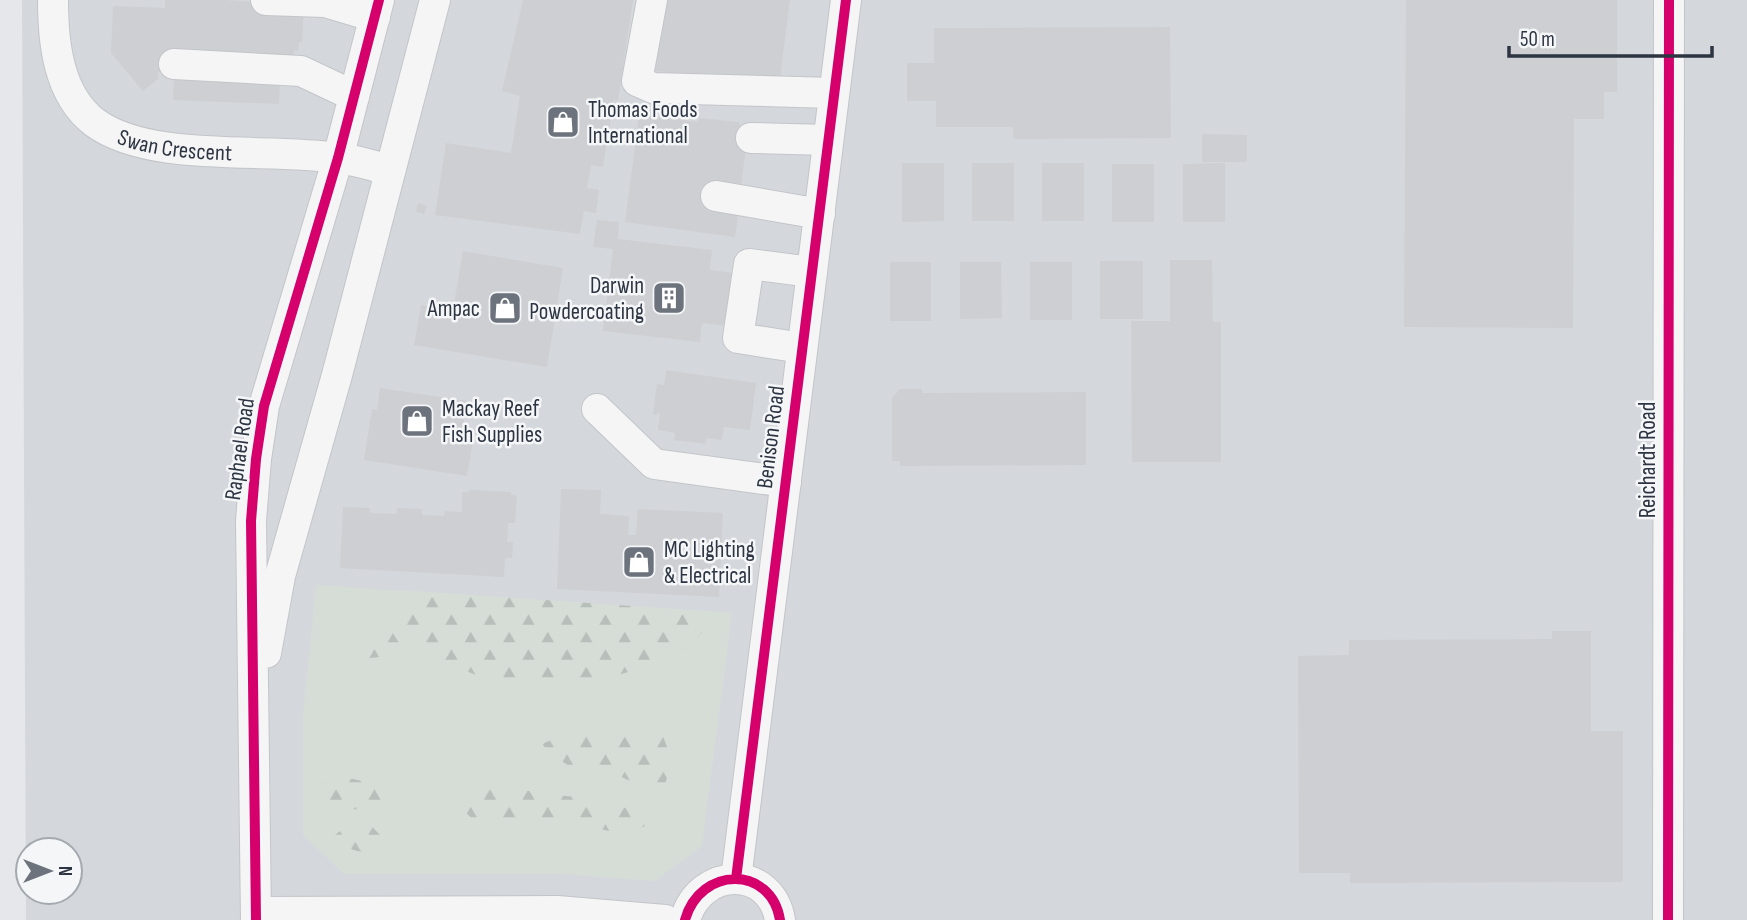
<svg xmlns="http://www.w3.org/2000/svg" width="1747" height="920" font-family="'Sofia Sans Condensed',sans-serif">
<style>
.built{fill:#d4d7dc;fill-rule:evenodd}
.grass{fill:#d6ddd6}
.forest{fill:url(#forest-firs)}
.building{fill:#cecfd2}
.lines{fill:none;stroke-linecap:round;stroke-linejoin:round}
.minor-casing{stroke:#c3c5c8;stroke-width:32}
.minor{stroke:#f5f5f6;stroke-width:30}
.cycleway-casing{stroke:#f4f6f8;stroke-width:15}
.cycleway{stroke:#d6006c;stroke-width:10}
.labels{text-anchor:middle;stroke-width:5;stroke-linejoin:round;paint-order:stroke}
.poi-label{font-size:23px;fill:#2d3542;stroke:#f4f6f8;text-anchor:start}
.street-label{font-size:23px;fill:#2d3542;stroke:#f4f6f8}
</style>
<defs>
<pattern id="forest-firs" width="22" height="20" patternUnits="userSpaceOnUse" patternTransform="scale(1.75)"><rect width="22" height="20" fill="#d6ddd6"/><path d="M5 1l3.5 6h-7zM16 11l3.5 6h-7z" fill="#b8beb9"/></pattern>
</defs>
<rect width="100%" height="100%" fill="#e5e7ea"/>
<path class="built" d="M22 0H1747V920H26ZM28 850H70V892H28Z"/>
<path class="grass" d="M316 585 732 613 702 846 655 881 561 874H344L303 835V713Z"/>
<path class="forest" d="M400 590 718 612 691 646 649 665 625 673 587 682 486 679 456 667 423 661 408 642 402 619Z
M391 630 399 643 396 655 353 660 348 646 373 641 383 631Z
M588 729 628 736 662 734C672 757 672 766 663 789L628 780 610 772 574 769 552 755 542 744 570 732Z
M344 777 380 785 394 791 395 802C386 810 380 807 369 808 348 811 323 810 315 788L322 782 335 783Z
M505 784 539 794 578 797 611 803 644 814 645 826 633 832 609 831 583 825 528 823 503 818 474 820 465 812 466 792 479 785Z
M357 818C370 824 377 830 385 842L380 850C362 855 346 851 335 835Z"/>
<path class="building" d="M165 0H225L304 5 302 42H299L298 51 294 50 293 57 168 50 166 72H158V79L143 91 111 53 113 6 165 8Z
M523 0H633L618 101 614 100 603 167 591 165 587 188 599 190 596 213 584 211 580 234 435 215 446 143 511 153 520 96 502 91Z
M665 0H790L779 87 655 71Z
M1406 0H1617V92H1604V119H1574L1573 328 1404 327Z
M1170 27 1171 138 1014 139 1013 127H936V101H907V63H934V28Z
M174 75 280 81 279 104 173 100Z
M639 115 698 122 699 118 738 122 748 134 741 185 713 182 739 209 735 237 625 222Z
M1202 134 1247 135V162H1202Z
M902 163H944V221L902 222Z
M972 163H1014V221H972Z
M1042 163H1084V221H1042Z
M1225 163V222H1183V164Z
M1112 164H1154V222H1112Z
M418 203 427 206 424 214 416 212Z
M597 220 619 222 618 239 712 250 710 270 733 273 727 326 702 323 700 342 603 331 613 249 593 247Z
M463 251 563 268 547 367 414 345 421 305 453 310Z
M1170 260H1212L1213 322H1221V462H1132L1131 321H1170Z
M1100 261H1143V319H1100Z
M890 262H931V321H890Z
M960 262H1001L1002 318 960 319Z
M1030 262H1072V320H1030Z
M666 370 756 383 750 430 724 427 722 440 706 438V444L674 440 675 433 658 430 660 413 653 415 657 384 664 385Z
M380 388 467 401 462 433 474 435 467 476 364 460 372 409 377 410Z
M900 389H922V393L1086 392V465L900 466V461H892V398Z
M561 489 601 490 600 514 629 516 628 535H636L638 509 723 513 719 597 557 589Z
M469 490 511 492V495L517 496 515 523H508L507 542H513L512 558H505L504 577 340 568 343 507 370 508V513L396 514 397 508 422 509V515L444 516 445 511 462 512V492H469Z
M1552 631H1591V731H1623V882L1350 883V873H1299L1298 656 1349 655V640L1552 639Z"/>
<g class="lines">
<defs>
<g id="minor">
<path id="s1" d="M53 0C53 42 58 94 94 122 150 164 269 147 338 158 356 160 373 166 390 170"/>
<path d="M266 0 325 2 375 17"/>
<path d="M652 0 637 81 653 88 834 93"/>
<path d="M174 64 301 71 354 96"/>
<path d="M751 138 828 140"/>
<path d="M716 196 820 214"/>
<path d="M802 348 738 338 749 264 812 272"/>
<path d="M597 409 654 464 786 482"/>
<path d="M266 653 280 576 337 375 435 0"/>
<path d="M736 879 846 0"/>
<path d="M256 912 557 911 665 920"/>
<path d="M256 920 251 521 256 459 264 406 338 158 379 0"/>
<path d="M685 920C700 866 771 865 780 920"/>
<path d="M1668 920 1669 0"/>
</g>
</defs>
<use href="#minor" class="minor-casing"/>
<use href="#minor" class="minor"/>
<defs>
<path id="cycleway" d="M736 879 846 0
M256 920 251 521 256 459 264 406 338 158 379 0
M685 920C700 866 771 865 780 920
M1668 920 1669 0"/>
</defs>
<use href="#cycleway" class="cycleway-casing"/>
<use href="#cycleway" class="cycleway"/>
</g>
<defs>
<symbol id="shop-square" viewBox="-11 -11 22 22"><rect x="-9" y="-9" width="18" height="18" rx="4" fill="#6d737d" stroke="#f4f6f8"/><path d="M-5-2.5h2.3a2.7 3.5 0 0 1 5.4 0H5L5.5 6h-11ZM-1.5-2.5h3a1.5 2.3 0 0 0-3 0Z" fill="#fff"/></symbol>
<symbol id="building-square" viewBox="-11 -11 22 22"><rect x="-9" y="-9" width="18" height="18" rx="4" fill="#6d737d" stroke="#f4f6f8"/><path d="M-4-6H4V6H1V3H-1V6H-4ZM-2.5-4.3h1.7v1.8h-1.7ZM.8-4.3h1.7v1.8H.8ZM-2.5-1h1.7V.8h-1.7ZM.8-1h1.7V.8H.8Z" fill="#fff"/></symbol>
</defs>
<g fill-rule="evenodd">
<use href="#shop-square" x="544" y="103" width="38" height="38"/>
<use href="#building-square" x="650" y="279" width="38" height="38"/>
<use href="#shop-square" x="486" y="289" width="38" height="38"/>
<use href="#shop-square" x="398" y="402" width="38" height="38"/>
<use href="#shop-square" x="620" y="543" width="38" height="38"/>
</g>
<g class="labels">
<g class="poi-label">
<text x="588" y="117">Thomas Foods<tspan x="588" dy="26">International</tspan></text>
<text x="644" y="293" text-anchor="end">Darwin<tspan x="644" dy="26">Powdercoating</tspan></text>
<text x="480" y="316" text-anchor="end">Ampac</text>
<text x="442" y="416">Mackay Reef<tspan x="442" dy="26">Fish Supplies</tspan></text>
<text x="664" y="557">MC Lighting<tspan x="664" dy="26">&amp; Electrical</tspan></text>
</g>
<g class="street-label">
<text dy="8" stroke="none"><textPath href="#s1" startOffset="219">Swan Crescent</textPath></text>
<text transform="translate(770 437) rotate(-83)" y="8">Benison Road</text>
<text transform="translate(239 449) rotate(-82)" y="8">Raphael Road</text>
<text transform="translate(1647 460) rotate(-90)" y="8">Reichardt Road</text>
</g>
</g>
<g transform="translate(49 871) rotate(90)"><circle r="33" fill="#f4f6f8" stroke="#a4a9af" stroke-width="2"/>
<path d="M0-5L12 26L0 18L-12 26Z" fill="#6d737d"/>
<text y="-10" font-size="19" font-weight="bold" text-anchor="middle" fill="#2d3542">N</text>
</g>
<path d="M1509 46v10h203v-10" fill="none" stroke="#2d3542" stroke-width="3.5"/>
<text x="1520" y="46" font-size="21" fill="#2d3542" stroke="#f4f6f8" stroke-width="5" paint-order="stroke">50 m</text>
</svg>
